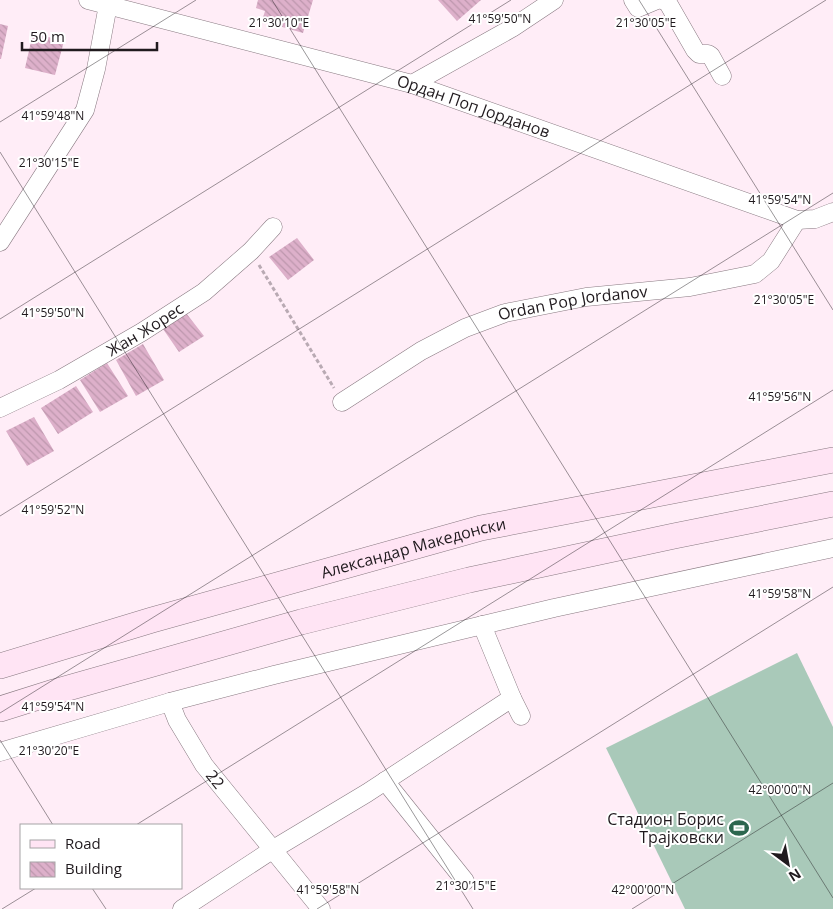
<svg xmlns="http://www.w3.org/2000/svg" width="833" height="909" font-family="'Open Sans',sans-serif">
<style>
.grass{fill:#a9c9b9}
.building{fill:url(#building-back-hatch)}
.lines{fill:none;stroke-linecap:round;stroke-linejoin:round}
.street-casing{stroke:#887981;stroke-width:19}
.secondary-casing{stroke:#887981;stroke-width:26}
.path{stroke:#b9aab3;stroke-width:3;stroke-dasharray:4 2.5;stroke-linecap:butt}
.street{stroke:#fff;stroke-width:18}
.secondary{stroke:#ffe4f4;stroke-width:25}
.ticks{fill:none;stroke:#201a1e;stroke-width:1;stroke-opacity:0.45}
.labels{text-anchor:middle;stroke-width:4;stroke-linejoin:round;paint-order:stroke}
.street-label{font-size:16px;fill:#201a1e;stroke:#fff}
.poi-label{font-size:16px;fill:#201a1e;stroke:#fff;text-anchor:end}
.ticks-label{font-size:12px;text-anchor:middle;fill:#201a1e;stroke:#fff;stroke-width:4;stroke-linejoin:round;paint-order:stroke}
</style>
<defs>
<pattern id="building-back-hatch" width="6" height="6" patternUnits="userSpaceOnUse" patternTransform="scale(1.25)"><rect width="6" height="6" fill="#ddb0ca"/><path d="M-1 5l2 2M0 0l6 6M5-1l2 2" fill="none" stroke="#bd97ad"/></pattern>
</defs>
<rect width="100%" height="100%" fill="#ffedf7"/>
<path class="grass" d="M797 653 833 727V909H685L606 748Z"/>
<path class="building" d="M258 0H313L303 33 262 21 265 11 256 8Z
M438 0H481L457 21Z
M0 24 8 26 1 59H0Z
M33 33 64 41 55 75 25 68Z
M297 238 314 260 288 280 269 257Z
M186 313 204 336 179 352 163 329Z
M143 344 164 380 136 396 116 360Z
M107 363 128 396 100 412 80 380Z
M76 386 93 412 58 434 41 408Z
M34 417 54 451 27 466 6 431Z"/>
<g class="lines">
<defs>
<g id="street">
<path id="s1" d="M88 0 412 84 797 220 815 219 833 212"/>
<path d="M633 0 638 8 657 0"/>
<path d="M663 0 668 3 695 50 699 54H708L711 56 722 76"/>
<path d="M412 84 512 28 554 0"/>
<path d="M0 242 85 110 96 69 108 5"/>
<path id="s2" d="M342 402 421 351 465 328 505 313 586 297 690 287 755 274 771 261 797 220"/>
<path id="s3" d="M0 408 59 380 142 332 204 292 251 251 273 227"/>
<path d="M482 625 512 698"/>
<path id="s4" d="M170 702 177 720 204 765 321 909"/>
<path d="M0 752 170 702 274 675 554 608 833 548"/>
<path d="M385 781 465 881"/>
<path d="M182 909 272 850 367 793 512 698 521 716"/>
</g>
<g id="secondary">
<path id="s5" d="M0 666 152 620 481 528 833 460"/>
<path d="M0 709 54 692 301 622 469 580 674 536 833 504"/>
</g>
</defs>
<use href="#street" class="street-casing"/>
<use href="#secondary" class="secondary-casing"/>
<path class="path" d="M259 265 334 388"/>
<use href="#street" class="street"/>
<use href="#secondary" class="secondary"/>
</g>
<path class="ticks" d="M272 0 833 898M639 0 833 310M0 122 196 0M0 152 473 909M0 319 511 0M0 516 826 0M0 713 833 193M0 740 53 825M136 825 833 390M92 888 106 909M2 909 36 888M317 909 833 587M632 909 833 783"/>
<defs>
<symbol id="stadium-bare" viewBox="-9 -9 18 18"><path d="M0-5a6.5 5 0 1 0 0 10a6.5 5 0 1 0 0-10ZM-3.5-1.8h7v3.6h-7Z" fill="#2c664e" stroke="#fff" stroke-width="2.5" paint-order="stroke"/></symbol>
</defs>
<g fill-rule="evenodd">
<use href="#stadium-bare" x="725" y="814" width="28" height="28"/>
</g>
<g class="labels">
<g class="street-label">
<text dy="6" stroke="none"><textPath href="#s1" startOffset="400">Ордан Поп Јорданов</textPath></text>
<text dy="6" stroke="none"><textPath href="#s2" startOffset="255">Ordan Pop Jordanov</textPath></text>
<text dy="6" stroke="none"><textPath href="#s3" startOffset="165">Жан Жорес</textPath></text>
<text dy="6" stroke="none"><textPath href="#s5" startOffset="430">Александар Македонски</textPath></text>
<text dy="6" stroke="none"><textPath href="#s4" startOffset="90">22</textPath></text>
</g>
<g class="poi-label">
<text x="724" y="825">Стадион Борис<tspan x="724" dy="18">Трајковски</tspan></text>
</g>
</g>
<g class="ticks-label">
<text x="500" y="23">41°59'50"N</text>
<text x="646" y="27">21°30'05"E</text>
<text x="279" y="27">21°30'10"E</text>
<text x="53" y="120">41°59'48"N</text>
<text x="49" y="167">21°30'15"E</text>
<text x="780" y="204">41°59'54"N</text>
<text x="784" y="304">21°30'05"E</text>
<text x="53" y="317">41°59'50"N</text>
<text x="780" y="401">41°59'56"N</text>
<text x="53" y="514">41°59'52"N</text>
<text x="780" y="598">41°59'58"N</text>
<text x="53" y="711">41°59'54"N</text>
<text x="49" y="755">21°30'20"E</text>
<text x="780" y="794">42°00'00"N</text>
<text x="466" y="890">21°30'15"E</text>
<text x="328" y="894">41°59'58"N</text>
<text x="643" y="894">42°00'00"N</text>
</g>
<rect x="20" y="824" width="162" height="65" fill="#ffffff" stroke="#a6a3a5"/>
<rect x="30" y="840" width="25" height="8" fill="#ffe4f4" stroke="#a6a3a5"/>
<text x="65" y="849" font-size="15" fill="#201a1e">Road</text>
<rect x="30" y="862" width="25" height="15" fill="url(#building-back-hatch)" stroke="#a6a3a5"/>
<text x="65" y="874" font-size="15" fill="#201a1e">Building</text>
<g transform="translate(788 864) rotate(148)" stroke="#ffffff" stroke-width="4" paint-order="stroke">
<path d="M0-4L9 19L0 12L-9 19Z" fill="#201a1e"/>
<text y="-8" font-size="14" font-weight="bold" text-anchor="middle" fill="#201a1e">N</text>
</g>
<path d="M22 42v8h135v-8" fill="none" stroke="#201a1e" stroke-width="2.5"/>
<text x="30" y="42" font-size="15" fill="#201a1e" stroke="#ffffff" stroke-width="4" paint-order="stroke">50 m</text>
</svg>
